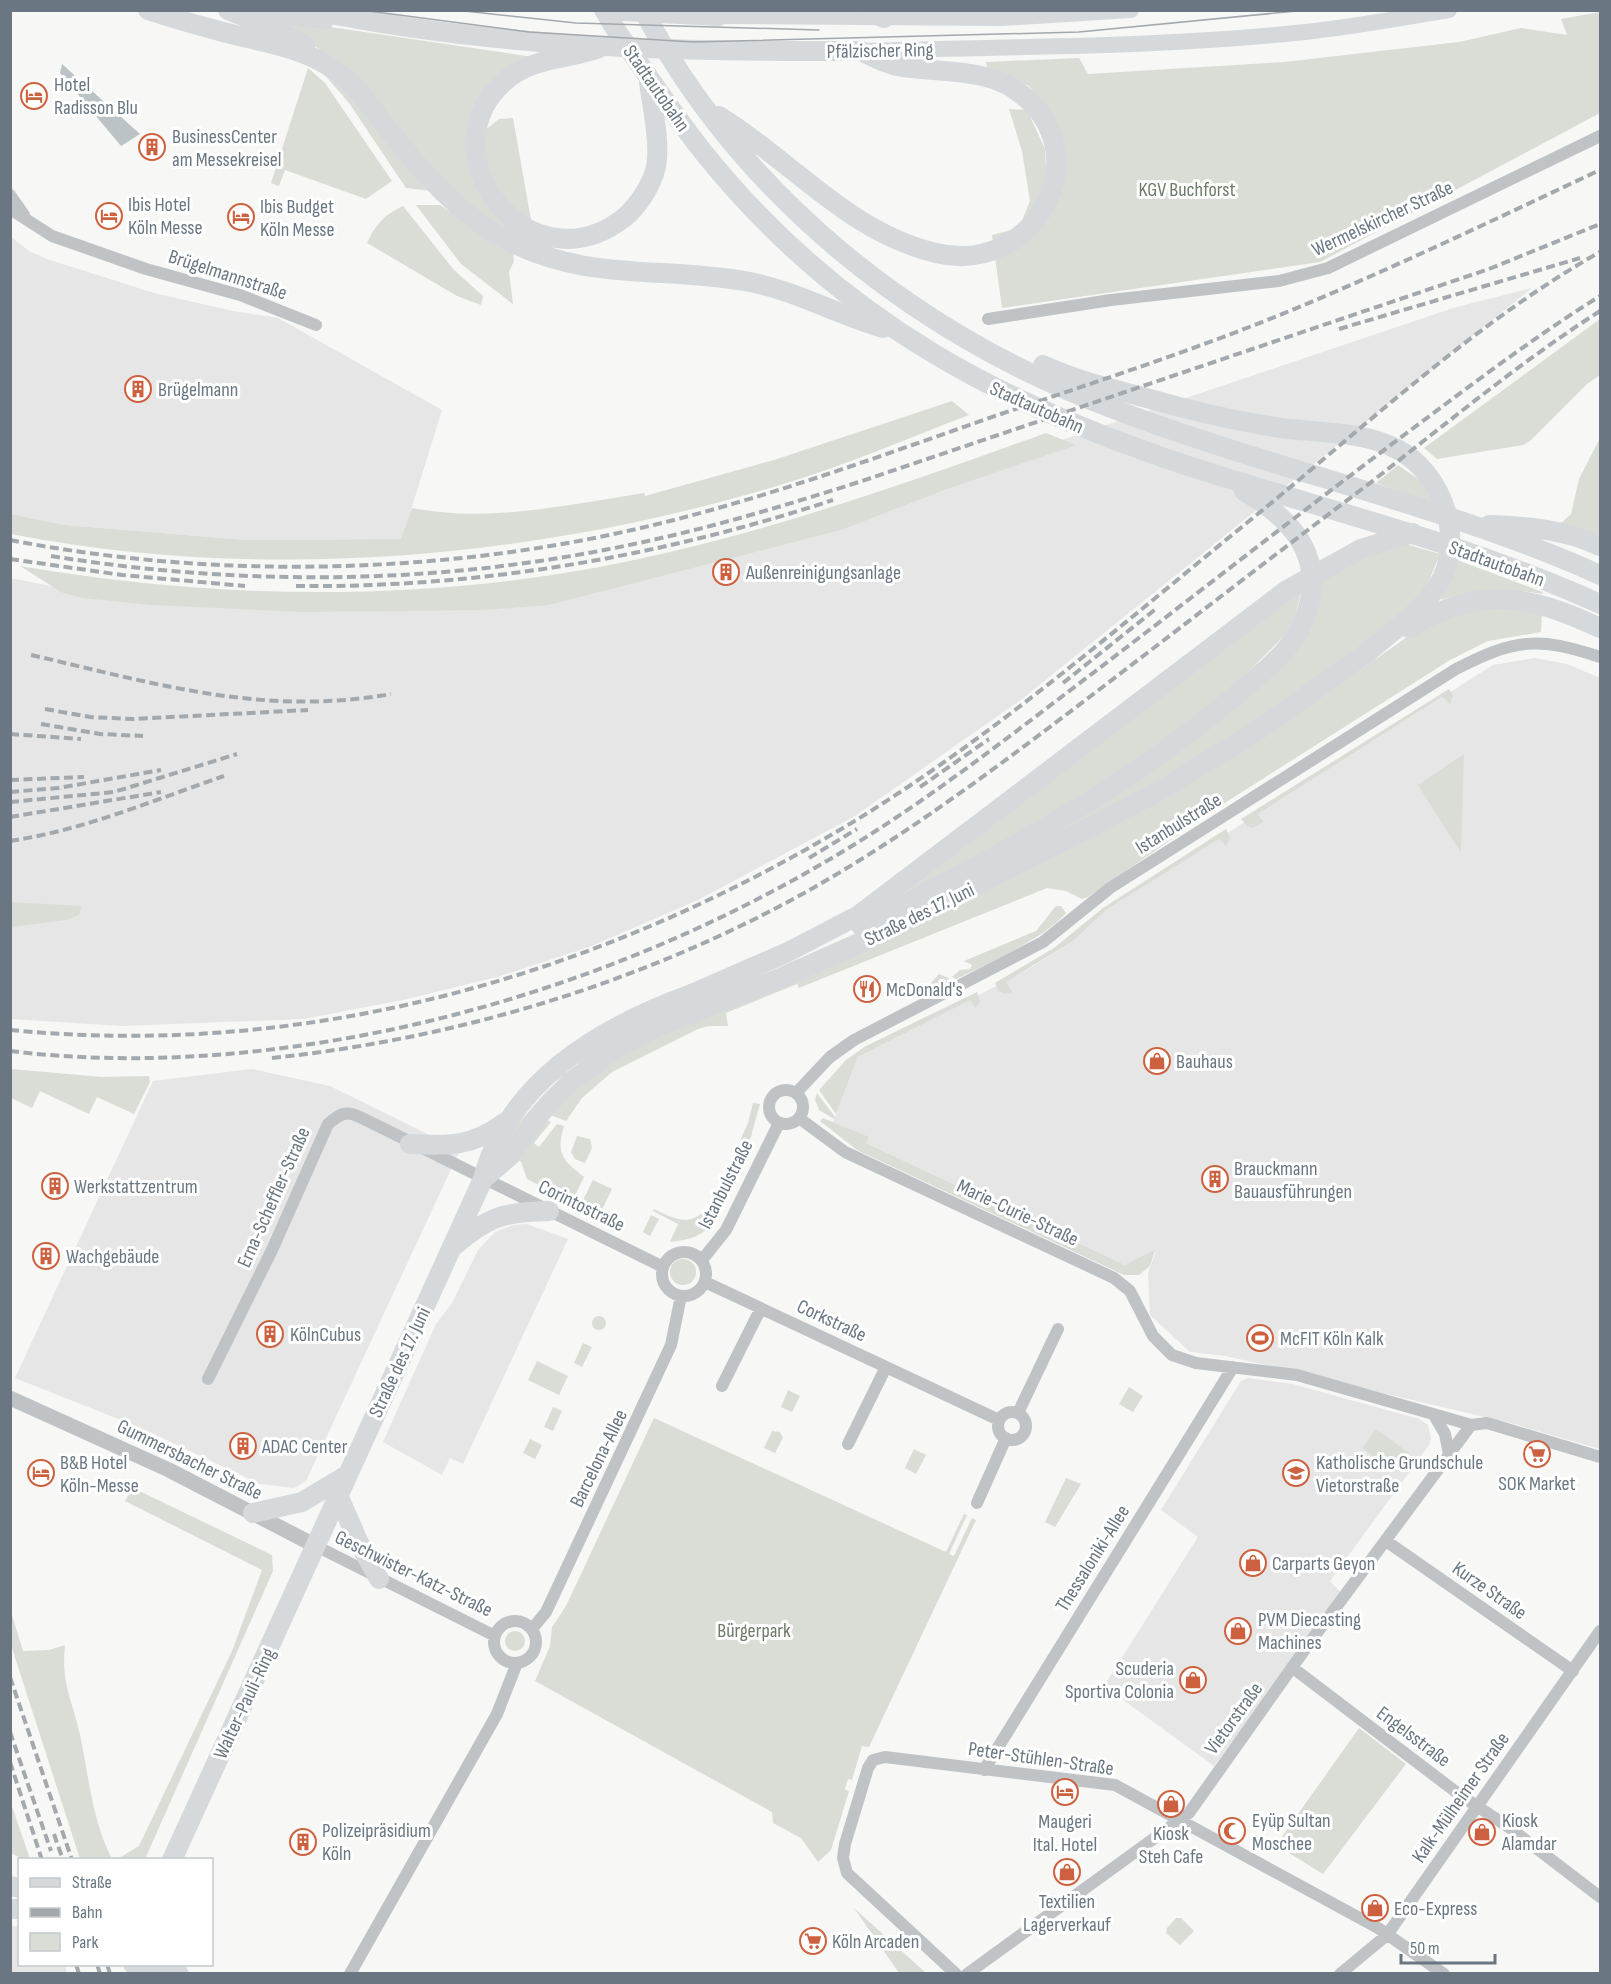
<svg xmlns="http://www.w3.org/2000/svg" width="1611" height="1984" font-family="'Sofia Sans Condensed',sans-serif">
<style>
.built{fill:#e5e6e5}
.green{fill:#d9ddd6}
.water{fill:#bbc3c7}
.lines{fill:none;stroke-linecap:round;stroke-linejoin:round}
.minor{stroke:#bfc3c6;stroke-width:12}
.tertiary{stroke:#bfc3c6;stroke-width:15}
.secondary{stroke:#d5d9dc;stroke-width:16}
.primary{stroke:#d5d9dc;stroke-width:20}
.trunk{stroke:#d5d9dc;stroke-width:20}
.tram{stroke:#a3a8ad;stroke-width:1.5}
.rail{stroke:#a3a8ad;stroke-width:4;stroke-dasharray:9 4.5;stroke-linecap:butt}
.labels{text-anchor:middle;stroke-width:6;stroke-linejoin:round;paint-order:stroke}
.street-label{font-size:20px;fill:#6a7782;stroke:#fff}
.poi-label{font-size:20px;fill:#6a7782;stroke:#fff;text-anchor:start}
.park-label{font-size:20px;fill:#6c7a68;stroke:#fff}
</style>
<rect width="100%" height="100%" fill="#f7f7f5"/>
<path class="built" d="M10 236 29 251 47 259 154 293 233 311 278 318 442 410 402 539 246 540 65 525 11 514Z
M1532 288 1022 699 855 816 698 900 589 947 497 977 403 1000 303 1019 122 1026 11 1019V578L70 590 302 610 688 566 1453 308Z
M1535 658 1567 664 1600 678V1449L1510 1423 1226 1356 1190 1352 1150 1315 1148 1273 1156 1251 1125 1265 866 1143 868 1137 833 1122 858 1057 1029 969 1073 941 1106 910 1493 665Z
M252 1069 330 1086 460 1150 306 1481 294 1488 260 1484 141 1428 15 1378 153 1081Z
M527 1224 568 1239 463 1464 450 1458 442 1475 383 1442 436 1324 452 1303 478 1250 495 1232 513 1225Z
M1248 1378 1293 1384 1419 1419 1428 1425 1431 1438 1429 1445 1330 1581 1341 1593 1214 1766 1104 1686 1198 1537 1161 1510 1241 1381Z
M10 1925 19 1927 20 1964 65 1965 67 1973H11Z"/>
<path class="green" d="M1600 12V113L1320 262 1002 308 992 235 1019 228 1030 201 1022 151 1009 109 1027 110 1045 149 1046 170 1048 111 1029 86 987 67 986 62 1079 58 1088 74 1284 62 1459 42 1521 28 1567 35 1561 19Z
M256 16 533 57 522 62 470 147 524 234 520 241 462 203 330 57 309 42Z
M308 68 325 83 392 181 366 199 285 170 279 186 271 183Z
M323 73 360 102 431 191 406 188 349 103Z
M513 118 531 220 507 209 485 165V130L499 119Z
M416 205H440L513 254 514 261 509 272 513 304 461 264Z
M403 206 454 270 483 296 481 305 457 296 367 243C375 225 385 214 403 206Z
M1600 319V375L1587 384 1530 441 1523 445 1437 459 1424 448Z
M952 401 969 415C906 439 844 466 780 485 536 559 261 583 11 534V514L65 525 246 540 401 539 412 508C488 523 568 505 644 493L645 496 774 460Z
M1046 433 1076 445 944 490 841 530 548 605 484 610 302 612 152 605 82 598 61 592 20 566C236 603 460 603 674 551 801 521 924 477 1046 433Z
M1600 438V537L1560 524 1571 514 1579 479Z
M1398 465 1421 481 1433 503 1376 483Z
M1398 542 1440 554 1428 583 1419 597 1360 650 1223 744 1147 789 874 931 655 1021 520 1129 500 1151 516 1126 546 1092 583 1059 615 1037 693 1001 778 968 872 926 1012 854 1304 640C1318 619 1321 599 1321 575Z
M1457 560 1543 592 1542 594C1506 587 1476 590 1441 600Z
M1302 588 1294 621 1286 634 1215 705 1069 806 898 898Z
M1495 607 1542 613 1541 632 1488 641 1450 660 1223 804 1088 897 1082 899 1066 891 1047 888 799 988 797 984 726 1013 728 1026H709L698 1029 612 1072 582 1098 566 1121 550 1115 576 1088 625 1053 661 1033 879 942 1082 842 1155 805 1281 725 1410 635 1454 615Z
M1449 689 1453 696 1450 704 1442 697 1258 814 1263 822 1252 828 1247 826 1241 819Z
M1464 754 1461 853 1418 785Z
M1226 829 1230 838 1226 846 1219 839 1106 910 1073 941 1006 982 1012 992 1004 994 999 991 995 983 1054 948 1103 908Z
M11 902 82 906 79 915 66 920 11 927Z
M1056 906H1061L1066 913C1045 938 987 964 956 979L952 977 960 970 970 969 972 965 964 961 1036 931Z
M939 974 953 980 914 998 923 992Z
M977 992 980 1002 975 1008 970 1000 858 1057 836 1114 819 1090 846 1060 866 1046Z
M11 1069 102 1077 149 1076 150 1082 134 1114 97 1097 89 1114 40 1091 32 1108 11 1098Z
M817 1093 835 1117 834 1119 819 1110 815 1100Z
M753 1103 760 1104 748 1147 739 1143 748 1123Z
M823 1118 869 1137 866 1143 1125 1265 1155 1250 1150 1266 1139 1275H1124L1111 1269 857 1150 820 1121Z
M545 1119 551 1122 534 1143 539 1147 557 1124 564 1126C555 1155 564 1161 584 1177L574 1198 546 1189 527 1179 521 1162 516 1159Z
M577 1136 590 1139 592 1148 585 1163 575 1159 571 1152Z
M737 1148 747 1152 732 1190 720 1185Z
M593 1180 612 1189 601 1212 582 1202Z
M718 1189 730 1195 719 1214 708 1208Z
M654 1209C673 1218 687 1227 705 1211L716 1219C702 1237 692 1239 670 1242L678 1224 653 1211Z
M651 1215 659 1219 650 1236 643 1232Z
M670 1272a13 13 0 1 1 26 0a13 13 0 1 1-26 0Z
M592 1323a7 7 0 1 1 14 0a7 7 0 1 1-14 0Z
M583 1343 592 1347 582 1367 574 1363Z
M537 1361 568 1376 559 1395 528 1380Z
M1129 1387 1143 1396 1133 1412 1119 1404Z
M788 1390 800 1396 792 1412 781 1407Z
M553 1407 562 1411 553 1431 544 1427Z
M654 1418 946 1552 964 1514 967 1515 949 1554 954 1556 972 1518 976 1520 869 1747 862 1746 852 1780 848 1779 845 1789 849 1791 831 1850 818 1862 801 1838 773 1823 772 1812 535 1681 550 1646 552 1627 566 1606Z
M1376 1429 1409 1453 1395 1472 1362 1448Z
M772 1431 780 1432 783 1438 775 1453 764 1448Z
M530 1439 542 1445 535 1459 523 1453Z
M914 1449 926 1455 916 1474 905 1468Z
M1066 1478 1081 1484 1055 1527 1045 1522Z
M133 1488 272 1555 273 1571 145 1859 116 1860 139 1846 232 1651 262 1570 125 1501Z
M11 1612 23 1651 49 1650 65 1645C61 1685 72 1698 80 1735 89 1777 92 1820 112 1859H80L11 1645Z
M505 1641a10 10 0 1 1 20 0a10 10 0 1 1-20 0Z
M1359 1728 1406 1764 1323 1874 1276 1845Z
M10 1803 13 1809 30 1859H23L11 1853Z
M854 1908 926 1973H899Z
M1176 1918H1181L1194 1931 1180 1945 1166 1933 1167 1928Z"/>
<path class="water" d="M62 64 140 134 121 146 60 73Z"/>
<g class="lines">
<path class="minor" d="M10 195 24 215
M10 209 52 236 146 269 240 295 316 325
M988 319 1111 300 1279 281 1328 268 1600 136
M769 1107a17 17 0 1 1 34 0a17 17 0 1 1-34 0Z
M796 1093 830 1057 854 1040 1043 942 1110 888 1456 669C1514 639 1538 636 1600 657
M799 1118 845 1152 1114 1278 1130 1291 1153 1336 1172 1355 1196 1363 1297 1375 1454 1420 1471 1425 1487 1423 1600 1457
M662 1274a22 22 0 1 1 44 0a22 22 0 1 1-44 0Z
M702 1260 726 1230 779 1123
M705 1282 999 1420
M208 1379 272 1250 328 1124C340 1114 345 1110 360 1117L663 1267
M722 1386 761 1308
M998 1426a14 14 0 1 1 28 0a14 14 0 1 1-28 0Z
M1018 1413 1058 1329
M1434 1415 1445 1434 1449 1454
M848 1444 886 1367
M977 1503 1006 1438
M1386 1541 1573 1671
M316 1546 495 1636
M494 1642a21 21 0 1 1 42 0a21 21 0 1 1-42 0Z
M532 1629 546 1612 671 1345 681 1296
M1293 1668 1460 1795 1510 1828 1600 1897
M984 1770 1233 1367
M350 1974 497 1714 517 1663
M956 1974 847 1873 843 1858 845 1844 868 1768 873 1760 885 1757 1115 1785 1378 1928 1444 1974
M967 1974 1189 1813 1308 1645 1471 1425
M1340 1974 1387 1935 1600 1631"/>
<path class="tertiary" d="M10 1398 169 1470 316 1546"/>
<path class="secondary" d="M718 16 1002 18 1131 10
M861 51C1009 46 1158 48 1305 32 1353 27 1401 18 1449 10"/>
<path class="primary" d="M238 10 325 19
M311 10C493 48 676 52 861 51
M604 10 718 16
M410 1144C448 1146 472 1147 504 1123
M483 1179 510 1156 540 1114 570 1082 620 1046 657 1027 781 978 877 936 1151 796 1260 729 1368 652
M454 1246C489 1216 504 1212 549 1211
M338 1495 358 1541 379 1579
M253 1513 302 1502 347 1475
M172 1860 483 1179C508 1081 603 1026 692 994
M10 1886 20 1888
M10 1909H20
M133 1964 149 1974
M164 1964 179 1974"/>
<path class="trunk" d="M148 10C176 19 203 27 231 34 266 43 303 48 333 69 357 85 374 111 391 133 425 175 461 217 511 242 589 282 667 266 750 282 796 291 838 315 883 328
M228 10 273 28 305 45
M605 10C612 27 624 41 634 56 657 89 679 122 704 153 842 325 1013 412 1220 476 1348 516 1478 548 1600 604
M643 10C742 197 916 334 1111 408 1272 470 1443 504 1600 575
M865 10 884 18
M718 16 734 10
M599 48C569 59 537 57 510 77 418 148 528 294 625 217 640 204 656 179 657 159 659 134 652 107 649 82
M719 116C792 161 848 232 936 253 1035 277 1103 152 1017 91 985 68 940 73 903 67 888 65 874 58 861 51
M1043 365C1075 380 1109 388 1143 397 1188 410 1234 421 1281 428 1319 433 1362 431 1397 449 1443 473 1467 541 1437 587 1419 613 1391 632 1368 652
M1489 525C1527 526 1566 530 1600 546
M1409 628C1480 585 1527 594 1600 628
M861 926C893 912 923 894 954 878 1055 825 1155 765 1242 690 1265 670 1293 649 1304 620 1328 559 1294 520 1244 491
M692 994 788 952 859 915 1287 590 1361 549 1413 533"/>
<path class="tram" d="M361 10 529 32 693 42 1079 32 1307 10
M455 10 576 23 819 30"/>
<path class="rail" d="M1339 329 1580 258
M10 540C210 579 434 575 632 530 757 502 877 457 998 415 1101 380 1204 347 1304 305 1404 263 1502 216 1600 170
M51 556C244 587 443 585 634 544 711 528 787 505 862 481L1489 269 1600 224
M10 559 122 575 245 586
M296 586C479 588 659 557 833 500
M31 655C153 683 263 717 391 694
M1063 683 1157 608
M45 709 90 717 133 719 308 710
M41 724 100 734 143 736
M10 734 81 739
M10 780 84 777
M920 787 989 739
M10 792 58 788 161 770
M10 802 114 792 237 754
M10 817 161 792
M10 841C84 830 154 800 224 776
M809 858 857 829
M10 1030C314 1060 609 973 866 814 1004 728 1132 616 1259 513 1369 423 1476 322 1600 252
M10 1051C140 1067 273 1055 399 1028 554 994 701 936 837 855 926 802 1007 738 1089 676 1193 597 1296 516 1400 438 1466 389 1531 339 1600 296
M272 1058C454 1039 635 985 797 897 906 837 1005 761 1104 686 1193 618 1281 550 1370 483 1446 424 1520 362 1600 311
M10 1677 72 1860
M10 1732 51 1851
M10 1762 42 1860
M54 1834 63 1860
M76 1964 79 1974
M97 1964 100 1974
M107 1964 110 1974"/>
</g>
<defs>
<symbol id="hotel-ring" viewBox="-11 -11 22 22"><circle r="9.5" fill="#fff" stroke="#cd613f" stroke-width="1.5"/><path d="M-6-4.5h1.5V1H6V5H4.5V3h-9V5H-6ZM-4 0a1.8 1.8 0 1 1 3.6 0ZM.5 0V-2.5h3Q6-2.5 6 0Z" fill="#cd613f"/></symbol>
<symbol id="building-ring" viewBox="-11 -11 22 22"><circle r="9.5" fill="#fff" stroke="#cd613f" stroke-width="1.5"/><path d="M-4-6H4V6H1V3H-1V6H-4ZM-2.5-4.3h1.7v1.8h-1.7ZM.8-4.3h1.7v1.8H.8ZM-2.5-1h1.7V.8h-1.7ZM.8-1h1.7V.8H.8Z" fill="#cd613f"/></symbol>
<symbol id="restaurant-ring" viewBox="-11 -11 22 22"><circle r="9.5" fill="#fff" stroke="#cd613f" stroke-width="1.5"/><path d="M-5-6h1v4h1v-4h1v4h1v-4h1v5L-1.5 .5V6h-2V.5L-5-1ZM5-6V6H3V1.5H1.5Q1.5-4 5-6Z" fill="#cd613f"/></symbol>
<symbol id="shop-ring" viewBox="-11 -11 22 22"><circle r="9.5" fill="#fff" stroke="#cd613f" stroke-width="1.5"/><path d="M-5-2.5h2.3a2.7 3.5 0 0 1 5.4 0H5L5.5 6h-11ZM-1.5-2.5h3a1.5 2.3 0 0 0-3 0Z" fill="#cd613f"/></symbol>
<symbol id="stadium-ring" viewBox="-11 -11 22 22"><circle r="9.5" fill="#fff" stroke="#cd613f" stroke-width="1.5"/><path d="M0-5a6.5 5 0 1 0 0 10a6.5 5 0 1 0 0-10ZM-3.5-1.8h7v3.6h-7Z" fill="#cd613f"/></symbol>
<symbol id="supermarket-ring" viewBox="-11 -11 22 22"><circle r="9.5" fill="#fff" stroke="#cd613f" stroke-width="1.5"/><path d="M-6-5.5h2.5l.6 2H6L4.5 2H-2.5L-4.4-4H-6ZM-1.5 3.2a1.3 1.3 0 1 0 .1 0ZM3 3.2a1.3 1.3 0 1 0 .1 0Z" fill="#cd613f"/></symbol>
<symbol id="school-ring" viewBox="-11 -11 22 22"><circle r="9.5" fill="#fff" stroke="#cd613f" stroke-width="1.5"/><path d="M0-5L7-2L0 1L-7-2ZM-4 1L0 2.5L4 1V4Q0 6-4 4Z" fill="#cd613f"/></symbol>
<symbol id="mosque-ring" viewBox="-11 -11 22 22"><circle r="9.5" fill="#fff" stroke="#cd613f" stroke-width="1.5"/><path d="M3.5-4.9A6 6 0 1 0 3.5 4.9A5 5 0 1 1 3.5-4.9Z" fill="#cd613f"/></symbol>
</defs>
<g fill-rule="evenodd">
<use href="#hotel-ring" x="19" y="81" width="30" height="30"/>
<use href="#building-ring" x="137" y="132" width="30" height="30"/>
<use href="#hotel-ring" x="94" y="201" width="30" height="30"/>
<use href="#hotel-ring" x="226" y="202" width="30" height="30"/>
<use href="#building-ring" x="123" y="374" width="30" height="30"/>
<use href="#building-ring" x="711" y="557" width="30" height="30"/>
<use href="#restaurant-ring" x="852" y="974" width="30" height="30"/>
<use href="#shop-ring" x="1142" y="1046" width="30" height="30"/>
<use href="#building-ring" x="1200" y="1164" width="30" height="30"/>
<use href="#building-ring" x="40" y="1171" width="30" height="30"/>
<use href="#building-ring" x="31" y="1241" width="30" height="30"/>
<use href="#building-ring" x="255" y="1319" width="30" height="30"/>
<use href="#stadium-ring" x="1245" y="1323" width="30" height="30"/>
<use href="#building-ring" x="228" y="1431" width="30" height="30"/>
<use href="#supermarket-ring" x="1522" y="1439" width="30" height="30"/>
<use href="#hotel-ring" x="26" y="1458" width="30" height="30"/>
<use href="#school-ring" x="1281" y="1458" width="30" height="30"/>
<use href="#shop-ring" x="1238" y="1548" width="30" height="30"/>
<use href="#shop-ring" x="1223" y="1616" width="30" height="30"/>
<use href="#shop-ring" x="1178" y="1665" width="30" height="30"/>
<use href="#hotel-ring" x="1050" y="1777" width="30" height="30"/>
<use href="#shop-ring" x="1156" y="1789" width="30" height="30"/>
<use href="#mosque-ring" x="1217" y="1816" width="30" height="30"/>
<use href="#shop-ring" x="1467" y="1817" width="30" height="30"/>
<use href="#building-ring" x="288" y="1827" width="30" height="30"/>
<use href="#shop-ring" x="1052" y="1857" width="30" height="30"/>
<use href="#shop-ring" x="1360" y="1893" width="30" height="30"/>
<use href="#supermarket-ring" x="798" y="1926" width="30" height="30"/>
</g>
<g class="labels">
<g class="street-label">
<text transform="translate(880 50) rotate(-1)" y="7">Pfälzischer Ring</text>
<text transform="translate(657 88) rotate(55)" y="7">Stadtautobahn</text>
<text transform="translate(1382 218) rotate(-25)" y="7">Wermelskircher Straße</text>
<text transform="translate(228 274) rotate(18)" y="7">Brügelmannstraße</text>
<text transform="translate(1037 407) rotate(24)" y="7">Stadtautobahn</text>
<text transform="translate(1497 563) rotate(20)" y="7">Stadtautobahn</text>
<text transform="translate(1178 823) rotate(-32)" y="7">Istanbulstraße</text>
<text transform="translate(919 914) rotate(-26)" y="7">Straße des 17. Juni</text>
<text transform="translate(725 1184) rotate(-63)" y="7">Istanbulstraße</text>
<text transform="translate(273 1197) rotate(-66)" y="7">Erna-Scheffler-Straße</text>
<text transform="translate(582 1205) rotate(26)" y="7">Corintostraße</text>
<text transform="translate(1018 1212) rotate(25)" y="7">Marie-Curie-Straße</text>
<text transform="translate(832 1320) rotate(25)" y="7">Corkstraße</text>
<text transform="translate(399 1362) rotate(-65)" y="7">Straße des 17. Juni</text>
<text transform="translate(598 1458) rotate(-64)" y="7">Barcelona-Allee</text>
<text transform="translate(190 1459) rotate(26)" y="7">Gummersbacher Straße</text>
<text transform="translate(1092 1558) rotate(-58)" y="7">Thessaloniki-Allee</text>
<text transform="translate(414 1573) rotate(26)" y="7">Geschwister-Katz-Straße</text>
<text transform="translate(1490 1590) rotate(35)" y="7">Kurze Straße</text>
<text transform="translate(244 1703) rotate(-65)" y="7">Walter-Pauli-Ring</text>
<text transform="translate(1233 1718) rotate(-54)" y="7">Vietorstraße</text>
<text transform="translate(1414 1736) rotate(37)" y="7">Engelsstraße</text>
<text transform="translate(1041 1758) rotate(8)" y="7">Peter-Stühlen-Straße</text>
<text transform="translate(1460 1797) rotate(-55)" y="7">Kalk-Mülheimer Straße</text>
</g>
<g class="poi-label">
<text x="54" y="91">Hotel<tspan x="54" dy="23">Radisson Blu</tspan></text>
<text x="172" y="143">BusinessCenter<tspan x="172" dy="23">am Messekreisel</tspan></text>
<text x="128" y="211">Ibis Hotel<tspan x="128" dy="23">Köln Messe</tspan></text>
<text x="260" y="213">Ibis Budget<tspan x="260" dy="23">Köln Messe</tspan></text>
<text x="158" y="396">Brügelmann</text>
<text x="746" y="579">Außenreinigungsanlage</text>
<text x="886" y="996">McDonald's</text>
<text x="1176" y="1068">Bauhaus</text>
<text x="1234" y="1175">Brauckmann<tspan x="1234" dy="23">Bauausführungen</tspan></text>
<text x="74" y="1193">Werkstattzentrum</text>
<text x="66" y="1263">Wachgebäude</text>
<text x="290" y="1341">KölnCubus</text>
<text x="1280" y="1345">McFIT Köln Kalk</text>
<text x="262" y="1453">ADAC Center</text>
<text x="60" y="1469">B&amp;B Hotel<tspan x="60" dy="23">Köln-Messe</tspan></text>
<text x="1316" y="1469">Katholische Grundschule<tspan x="1316" dy="23">Vietorstraße</tspan></text>
<text x="1537" y="1490" text-anchor="middle">SOK Market</text>
<text x="1272" y="1570">Carparts Geyon</text>
<text x="1258" y="1626">PVM Diecasting<tspan x="1258" dy="23">Machines</tspan></text>
<text x="1174" y="1675" text-anchor="end">Scuderia<tspan x="1174" dy="23">Sportiva Colonia</tspan></text>
<text x="1252" y="1827">Eyüp Sultan<tspan x="1252" dy="23">Moschee</tspan></text>
<text x="1502" y="1827">Kiosk<tspan x="1502" dy="23">Alamdar</tspan></text>
<text x="1065" y="1828" text-anchor="middle">Maugeri<tspan x="1065" dy="23">Ital. Hotel</tspan></text>
<text x="322" y="1837">Polizeipräsidium<tspan x="322" dy="23">Köln</tspan></text>
<text x="1171" y="1840" text-anchor="middle">Kiosk<tspan x="1171" dy="23">Steh Cafe</tspan></text>
<text x="1067" y="1908" text-anchor="middle">Textilien<tspan x="1067" dy="23">Lagerverkauf</tspan></text>
<text x="1394" y="1915">Eco-Express</text>
<text x="832" y="1948">Köln Arcaden</text>
</g>
<g class="park-label">
<text x="1187" y="196">KGV Buchforst</text>
<text x="754" y="1637">Bürgerpark</text>
</g>
</g>
<rect width="1611" height="1984" fill="none" stroke="#6a7782" stroke-width="24"/>
<rect x="18" y="1858" width="195" height="108" fill="#ffffff" stroke="#c3c9cd" stroke-width="1.5"/>
<rect x="30" y="1878" width="30" height="9" fill="#d5d9dc" stroke="#c3c9cd" stroke-width="1.5"/>
<text x="72" y="1888" font-size="18" fill="#6a7782">Straße</text>
<rect x="30" y="1908" width="30" height="9" fill="#a3a8ad" stroke="#c3c9cd" stroke-width="1.5"/>
<text x="72" y="1918" font-size="18" fill="#6a7782">Bahn</text>
<rect x="30" y="1933" width="30" height="18" fill="#d9ddd6" stroke="#c3c9cd" stroke-width="1.5"/>
<text x="72" y="1948" font-size="18" fill="#6a7782">Park</text>
<path d="M1401 1954v9h94v-9" fill="none" stroke="#6a7782" stroke-width="3"/>
<text x="1410" y="1954" font-size="18" fill="#6a7782" stroke="#ffffff" stroke-width="4.5" paint-order="stroke">50 m</text>
</svg>
